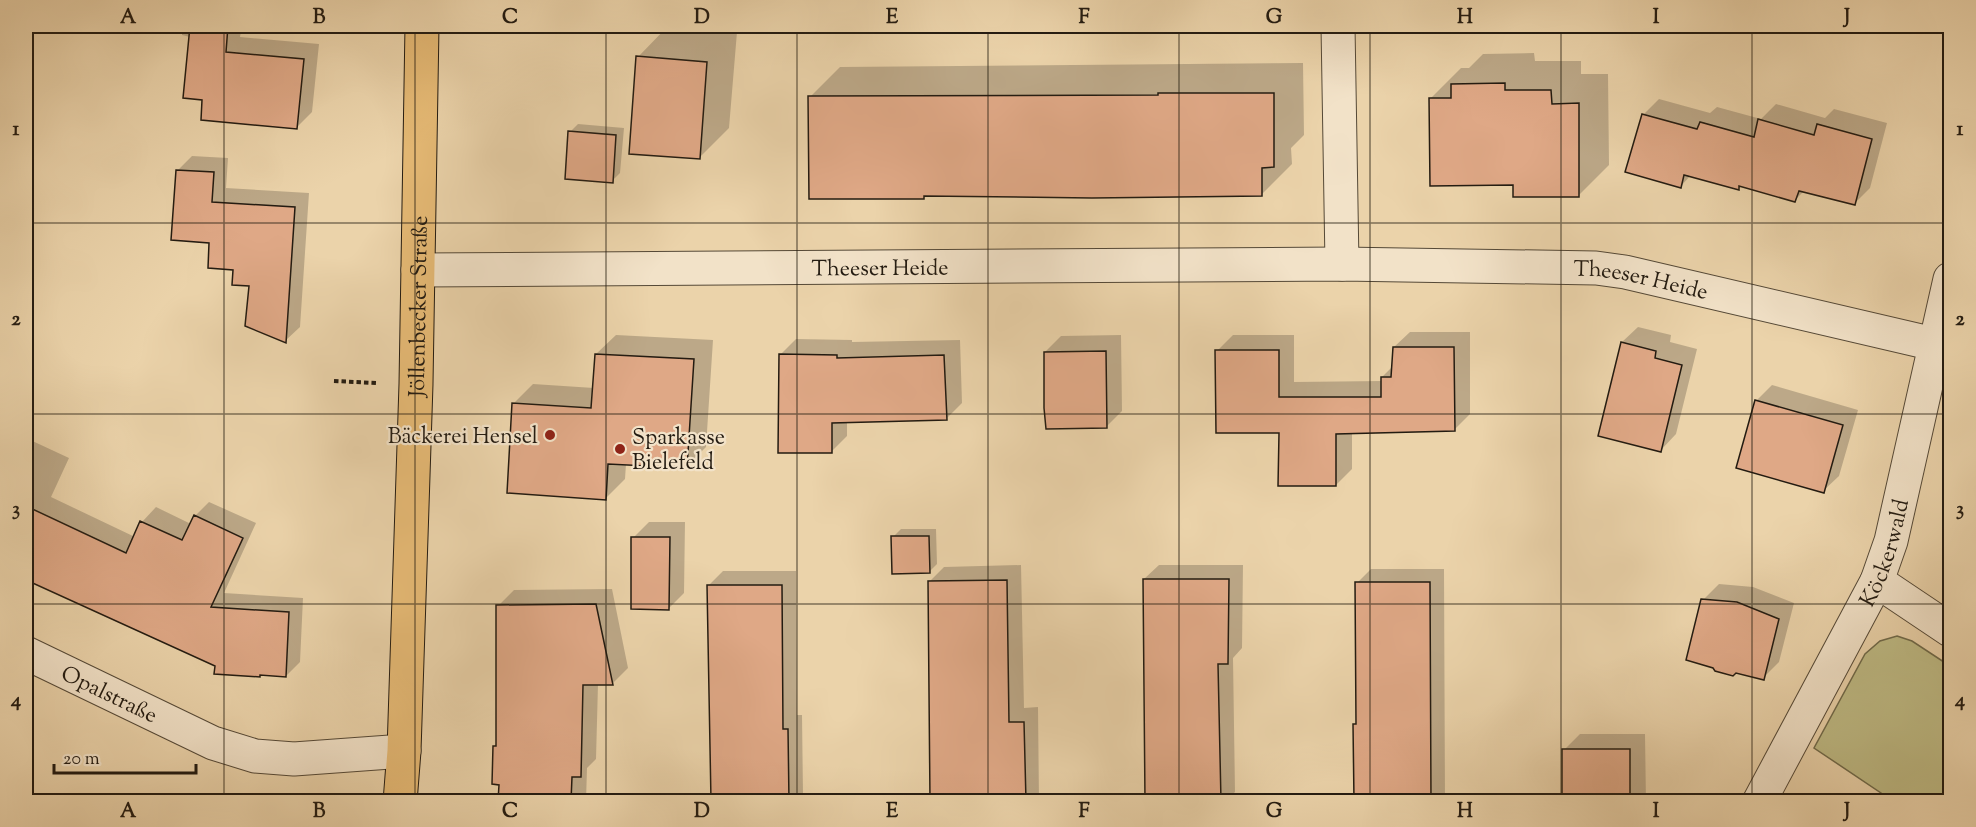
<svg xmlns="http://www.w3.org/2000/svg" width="1976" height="827" font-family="'Sorts Mill Goudy',serif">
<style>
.green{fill:#beba84;stroke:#706a4a;stroke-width:1.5}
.shadow{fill:#0003}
.building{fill:#dfa886;stroke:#231b11;stroke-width:1.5}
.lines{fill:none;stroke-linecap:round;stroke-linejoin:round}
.minor-casing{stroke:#554937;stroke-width:35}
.major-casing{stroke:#231b11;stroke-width:35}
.path{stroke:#231b11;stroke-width:4;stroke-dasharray:4.5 3;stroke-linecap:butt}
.minor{stroke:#f2e2c8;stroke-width:33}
.major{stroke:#e6ba75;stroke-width:33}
.grid{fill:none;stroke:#231b11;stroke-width:1.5;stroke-opacity:0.55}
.poi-dot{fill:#8f2418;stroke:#f2e2c8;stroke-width:2}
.labels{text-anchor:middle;stroke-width:4.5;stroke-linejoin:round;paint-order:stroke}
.street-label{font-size:22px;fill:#231b11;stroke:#f2e2c8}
.poi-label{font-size:22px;fill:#231b11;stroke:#f2e2c8;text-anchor:end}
.neatline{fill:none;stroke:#231b11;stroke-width:2}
.grid-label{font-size:20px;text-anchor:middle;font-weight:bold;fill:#231b11}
</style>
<rect width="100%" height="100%" fill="#ebd3aa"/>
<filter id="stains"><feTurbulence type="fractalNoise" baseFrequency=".00333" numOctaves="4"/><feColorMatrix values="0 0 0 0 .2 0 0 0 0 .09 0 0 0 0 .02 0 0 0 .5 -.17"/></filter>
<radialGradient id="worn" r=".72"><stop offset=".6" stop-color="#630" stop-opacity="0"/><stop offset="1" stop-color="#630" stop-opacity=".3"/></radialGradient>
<path class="green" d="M1897 636 1912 641 1950 666V801H1893L1814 748 1865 654 1880 641Z"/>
<path class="shadow" d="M182 26H242L240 37 319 44 312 112 297 127 204 99 190 37 182 35Z
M668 26 737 32 729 128 699 158 638 57Z
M1534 53 1535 61H1581V74H1608L1609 165 1579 195 1514 183 1431 98 1461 68H1469L1483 54Z
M1303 63 1304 135 1291 148 1292 164 1261 195H926L923 197 810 97 840 67Z
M1659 99 1710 113 1717 107 1761 119 1776 104 1825 118 1834 109 1887 123 1870 188 1854 204 1804 191 1795 200 1742 185 1738 189 1691 175 1681 186 1643 115Z
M578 124 624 128 620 173 612 181 570 132Z
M192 156 228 158 226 188 309 193 300 327 285 341 250 284 211 241 177 171Z
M1638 327 1671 335 1670 342 1697 349 1676 434 1661 450 1622 342Z
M1410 332H1470V414L1454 430 1352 432V469L1336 485 1280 431 1217 351 1233 335H1294V382L1382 381V377L1393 366 1394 347Z
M616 335 713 340 706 447 686 467 626 464 625 479 606 498 514 403 533 384 594 388 596 354Z
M1121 335 1122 411 1106 427 1045 352 1061 336Z
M796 339 852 340V342L960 340 962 403 946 419 847 421V436L831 452 780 355Z
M1772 385 1858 410 1839 476 1823 491 1756 401Z
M26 438 69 458 51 497 135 537 142 522 156 507 191 524 195 516 209 502 256 523 224 593 303 598 300 662 286 676 262 673 259 676 216 665 41 561 26 553Z
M649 522H685L684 593 669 608 633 538Z
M901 529H936L937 564 929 572 893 537Z
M1021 565 1024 708 1038 707 1039 802H932L929 582 944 567Z
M1159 565H1243L1242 648 1233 658 1235 792 1225 802H1147L1144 579Z
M1371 569H1444L1445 802H1355V724L1358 721 1357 583Z
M723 571H796L797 715H802L803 795 797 802H713L709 585Z
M1719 584 1753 587 1794 603 1779 662 1763 678 1736 672 1703 600Z
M612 589 628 668 612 684H598L596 759 587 768 586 802H500V784L494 746 497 744 498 606 514 590Z
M1580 734H1645L1646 802H1564V750Z
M26 793 36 800 35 802H26Z"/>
<path class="building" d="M190 26H228L226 52 304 59 297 129 201 120 202 100 183 98Z
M636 56 707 62 700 159 629 154Z
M1505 83V90H1551L1552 104 1579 103V197H1513V185L1430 186 1429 98H1451V84Z
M1158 93H1274V167L1262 168V196L1092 198 924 196V199H809L808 96 1158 95Z
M1642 114 1697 129 1700 122 1754 137 1758 119 1814 135 1817 124 1872 139 1855 205 1799 191 1795 202 1739 186V190L1684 175 1681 188 1625 172Z
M568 131 616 135 613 183 565 179Z
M176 170 214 172 212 202 295 207 286 343 245 326 249 286 232 285 233 270 208 268 209 243 171 240Z
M1621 342 1656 351 1655 358 1682 365 1661 452 1598 436Z
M1393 347H1454L1455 431 1336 434V486H1278L1279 433H1216L1215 350H1279V397H1381V377H1391Z
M1106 351 1107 428 1046 429 1044 408V352Z
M595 354 694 359 687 468 608 464 606 500 507 493 512 403 591 408Z
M779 354 837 355V358L944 355 947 420 832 423V453H778Z
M1755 400 1843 425 1824 493 1736 468Z
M26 506 126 553 140 521 182 540 194 515 243 538 211 607 289 612 286 677 260 675V677L214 674 215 666 26 580Z
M891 536H929L930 573 892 574Z
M631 537H670L669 610 631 609Z
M1143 579H1229L1228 664H1218L1221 801H1145Z
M1007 580 1009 722H1024L1026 801H930L928 581Z
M1355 582H1430L1431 801H1354L1353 724H1356Z
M707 585H782L783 729H788L789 801H711Z
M1701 599 1737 602 1779 619 1764 680 1736 673 1733 676 1715 671 1713 668 1686 660Z
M596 604 613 685H583L581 777H572L571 801H498L499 785 492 784 493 746H496V605Z
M1562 749H1630V801H1562Z"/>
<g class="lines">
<defs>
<g id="minor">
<path d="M1338 26 1342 264"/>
<path id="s1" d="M418 270 1342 264 1596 268 1625 272 1934 344"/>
<path d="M1877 581 1950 630"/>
<path id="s2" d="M26 653 213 743 255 756 294 759 404 751"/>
<path id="s3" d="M1759 802 1877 581 1891 541 1950 279"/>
</g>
<g id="major">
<path id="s4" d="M400 802 404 751 416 384 422 26"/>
</g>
</defs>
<use href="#minor" class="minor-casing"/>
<use href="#major" class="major-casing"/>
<path class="path" d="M334 381 376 383"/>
<use href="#minor" class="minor"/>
<use href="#major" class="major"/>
</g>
<path class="grid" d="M224 26V802M415 26V802M606 26V802M797 26V802M988 26V802M1179 26V802M1370 26V802M1561 26V802M1752 26V802M26 223H1950M26 414H1950M26 604H1950"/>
<g class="poi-dot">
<circle cx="550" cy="435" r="6"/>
<circle cx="620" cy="449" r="6"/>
</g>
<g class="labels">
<g class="street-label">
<text dy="8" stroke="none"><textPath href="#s1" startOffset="462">Theeser Heide</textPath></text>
<text dy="8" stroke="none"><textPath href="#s1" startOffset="1224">Theeser Heide</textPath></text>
<text dy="8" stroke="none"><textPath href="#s4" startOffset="496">Jöllenbecker Straße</textPath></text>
<text dy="8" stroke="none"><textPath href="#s3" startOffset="280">Köckerwald</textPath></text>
<text dy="8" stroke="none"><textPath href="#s2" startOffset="93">Opalstraße</textPath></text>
</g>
<g class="poi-label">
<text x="538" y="443">Bäckerei Hensel</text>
<text x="632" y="444" text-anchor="start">Sparkasse<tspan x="632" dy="25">Bielefeld</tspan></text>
</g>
</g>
<rect width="1976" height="827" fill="none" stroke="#ebd3aa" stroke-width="66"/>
<path d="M54 764v9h142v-9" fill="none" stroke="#231b11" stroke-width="3"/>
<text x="63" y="764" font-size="18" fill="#231b11" stroke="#f2e2c8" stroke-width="4.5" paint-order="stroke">20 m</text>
<rect x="33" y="33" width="1910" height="761" class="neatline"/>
<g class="grid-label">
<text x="128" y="23">A</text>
<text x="319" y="23">B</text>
<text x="510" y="23">C</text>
<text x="702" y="23">D</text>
<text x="892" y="23">E</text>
<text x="1084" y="23">F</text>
<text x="1274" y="23">G</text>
<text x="1465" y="23">H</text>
<text x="1656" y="23">I</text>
<text x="1847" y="23">J</text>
<text x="16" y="135">1</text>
<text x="1960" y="135">1</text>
<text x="16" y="325">2</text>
<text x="1960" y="325">2</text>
<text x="16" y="515">3</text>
<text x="1960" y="515">3</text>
<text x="16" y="706">4</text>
<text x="1960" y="706">4</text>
<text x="128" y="817">A</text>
<text x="319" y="817">B</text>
<text x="510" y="817">C</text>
<text x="702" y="817">D</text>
<text x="892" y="817">E</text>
<text x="1084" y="817">F</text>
<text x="1274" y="817">G</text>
<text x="1465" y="817">H</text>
<text x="1656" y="817">I</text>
<text x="1847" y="817">J</text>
</g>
<rect width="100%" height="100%" filter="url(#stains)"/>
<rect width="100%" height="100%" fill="url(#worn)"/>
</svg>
